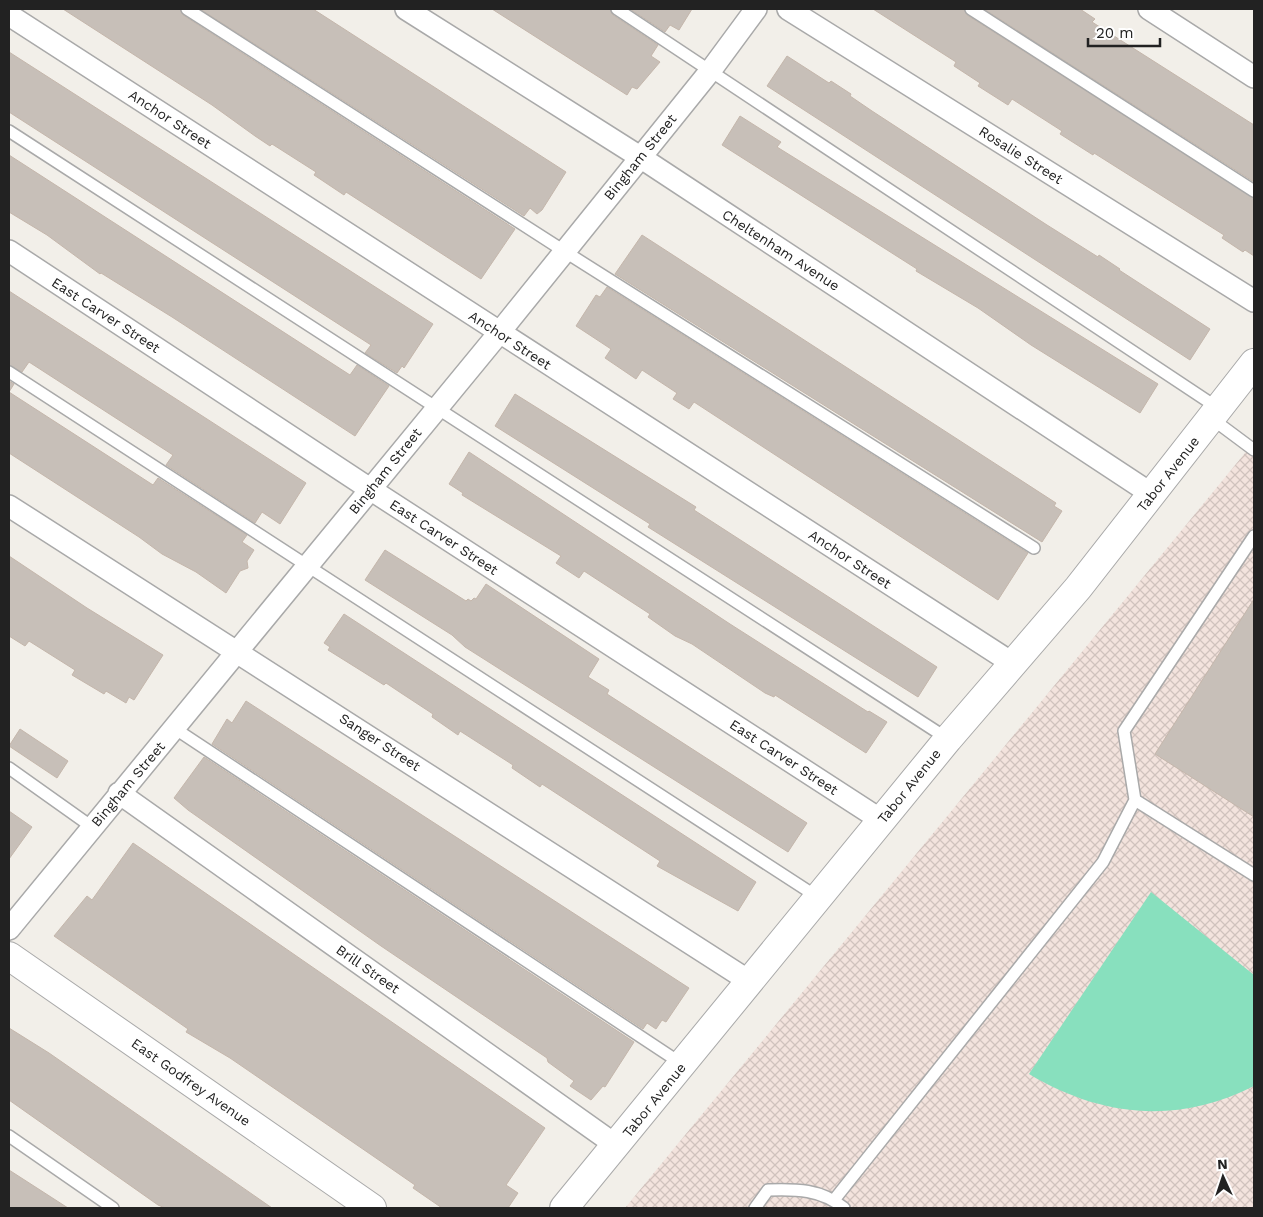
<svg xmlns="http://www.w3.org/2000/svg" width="1263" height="1217" font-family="'Work Sans',sans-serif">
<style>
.military{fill:url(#military-cross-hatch)}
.pitch{fill:#88e0be}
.building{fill:#c7bfb8;stroke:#c4b6ab}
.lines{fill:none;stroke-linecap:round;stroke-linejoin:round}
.service-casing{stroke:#a9a9a9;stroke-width:14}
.minor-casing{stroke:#a9a9a9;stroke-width:24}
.tertiary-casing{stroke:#a9a9a9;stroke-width:30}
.service{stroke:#fff;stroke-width:11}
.minor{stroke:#fff;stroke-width:21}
.tertiary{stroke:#fff;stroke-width:28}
.labels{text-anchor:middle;stroke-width:4;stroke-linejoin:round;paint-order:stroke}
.street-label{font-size:14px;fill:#222;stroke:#fff}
</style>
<defs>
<pattern id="military-cross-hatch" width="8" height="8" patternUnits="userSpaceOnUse" patternTransform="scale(1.25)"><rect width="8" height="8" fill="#f3e3dd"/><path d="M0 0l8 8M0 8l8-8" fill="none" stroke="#d0c2bd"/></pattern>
</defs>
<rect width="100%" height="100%" fill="#f2efe9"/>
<path class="military" d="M1254 442V1208H625L958 803Z"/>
<path class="pitch" d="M1151 892 1254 975V1086C1177 1125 1101 1117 1029 1074Z"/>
<path class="building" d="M63 9H180L183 15 515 229 481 279 346 192 344 195 314 175 316 172 272 144 270 146 255 136 212 105Z
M200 9H313L566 172 542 210 537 214 530 208 524 216Z
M492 9H610L613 15 658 45 651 56 660 62 637 89 632 87 627 95Z
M630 9H692L679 30 670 25 665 32Z
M873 9H964L967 15 1254 198V256L1245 250 1243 252 1222 238 1224 235 1094 153 1093 155 1060 134 1062 131 1012 99 1008 105 978 86 980 83 954 66 956 62Z
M984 9H1080L1095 19 1092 22 1254 125V182Z
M9 52 433 324 404 368 402 366 397 373 365 353 371 345 9 112Z
M787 56 829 83 831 81 851 94 850 96 872 111 1047 225 1098 257 1099 255 1120 269 1119 270 1210 329 1190 360 767 86Z
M740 116 781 142 777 147 1158 384 1140 413 1031 345 978 308 916 271 917 269 722 145Z
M9 155 350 375 357 365 389 386 355 436 172 317 101 273 100 274 47 235 9 212Z
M642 235 1056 503 1054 506 1062 511 1042 542 615 274Z
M607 287 1028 553 998 600 694 402 689 409 673 399 677 393 642 370 636 379 605 358 611 349 576 326 596 295 600 297Z
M9 291 306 483 280 524 262 512 255 523 166 465 173 455 29 362 22 372 9 365Z
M9 381 14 384 9 392 153 485 158 478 247 535 242 542 254 550 247 561 248 568 240 571 226 593 196 572 162 554 139 537 9 453Z
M515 394 696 507 694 510 937 667 918 697 648 527 650 524 495 426Z
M469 452 730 624 868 712 869 711 887 722 866 753 775 695 774 697 765 693 692 644 675 636 648 617 650 614 584 571 579 578 556 563 561 556 462 495 463 493 449 484Z
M385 550 466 601 468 599 471 601 474 598 476 599 486 584 599 659 588 677 609 690 607 694 807 823 788 852 465 647 452 635 365 580Z
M9 556 87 608 163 655 134 700 129 697 126 703 106 691 104 694 72 675 75 670 29 641 25 646 9 636Z
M1254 599V817L1155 754Z
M344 614 756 882 738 911 657 866 660 861 542 784 540 787 512 768 513 765 460 731 458 735 432 717 433 714 401 693 386 683 384 685 328 650 330 647 324 643Z
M246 701 689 988 666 1022 662 1020 656 1029 647 1023 643 1029 212 744 227 719 232 723Z
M20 729 68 761 57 778 9 746Z
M204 757 634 1042 605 1087 603 1086 591 1100 570 1086 574 1081 548 1062 547 1058 381 946 188 810 174 798Z
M9 811 32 827 9 859Z
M133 843 545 1128 506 1185 518 1193 508 1208H442L413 1188 415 1185 373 1156 230 1058 186 1032 188 1029 54 936 87 896 92 900Z
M9 1028 49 1053 272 1208H165L158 1205 9 1100Z
M9 1170 68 1208H9Z"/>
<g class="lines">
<defs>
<path id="service" d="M187 9 564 251 1034 548
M617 9 1218 408
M971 9 1254 191
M9 131 948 739
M9 372 819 898
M1211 418 1254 450
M174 728 682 1064
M9 768 92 827
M1135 800 1254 875
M9 1136 113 1208
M834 1200 1103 862 1135 800 1124 731 1254 536
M755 1208 768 1190C796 1189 821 1189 844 1208"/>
<path id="minor" d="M406 9 640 157 1153 495
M788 9 1254 301
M1149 9 1254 77
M9 15 1012 663
M9 251 370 489 881 820
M9 506 749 981
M119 793 617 1146
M9 929 499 333 711 70 756 9"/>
<path id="tertiary" d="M9 956 372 1208
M564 1208 948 739 1078 588 1254 363"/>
</defs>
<use href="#service" class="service-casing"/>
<use href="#minor" class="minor-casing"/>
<use href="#tertiary" class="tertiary-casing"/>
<use href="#service" class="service"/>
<use href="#minor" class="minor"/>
<use href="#tertiary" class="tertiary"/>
</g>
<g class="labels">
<g class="street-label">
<text transform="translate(170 119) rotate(33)" y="5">Anchor Street</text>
<text transform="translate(1021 155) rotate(32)" y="5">Rosalie Street</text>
<text transform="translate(640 157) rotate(-51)" y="5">Bingham Street</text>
<text transform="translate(781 250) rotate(33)" y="5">Cheltenham Avenue</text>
<text transform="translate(106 315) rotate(33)" y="5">East Carver Street</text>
<text transform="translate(510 340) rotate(33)" y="5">Anchor Street</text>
<text transform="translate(385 471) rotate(-51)" y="5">Bingham Street</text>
<text transform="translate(1168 474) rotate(-52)" y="5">Tabor Avenue</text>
<text transform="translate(444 537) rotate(33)" y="5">East Carver Street</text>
<text transform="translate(850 559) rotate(33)" y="5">Anchor Street</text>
<text transform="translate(380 742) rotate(33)" y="5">Sanger Street</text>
<text transform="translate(784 757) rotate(33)" y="5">East Carver Street</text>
<text transform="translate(128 784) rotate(-50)" y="5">Bingham Street</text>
<text transform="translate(909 786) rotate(-51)" y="5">Tabor Avenue</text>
<text transform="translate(368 969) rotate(35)" y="5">Brill Street</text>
<text transform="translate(191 1082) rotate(35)" y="5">East Godfrey Avenue</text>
<text transform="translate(654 1100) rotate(-51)" y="5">Tabor Avenue</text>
</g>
</g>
<rect width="1263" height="1217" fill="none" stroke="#222222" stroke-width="20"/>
<g transform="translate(1223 1177) rotate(357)" stroke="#ffffff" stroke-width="4" paint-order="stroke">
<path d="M0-4L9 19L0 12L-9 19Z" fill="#222222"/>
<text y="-8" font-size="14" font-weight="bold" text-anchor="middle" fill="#222222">N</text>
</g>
<path d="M1088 38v8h72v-8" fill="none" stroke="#222222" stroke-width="2.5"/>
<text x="1096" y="38" font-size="15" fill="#222222" stroke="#ffffff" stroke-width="4" paint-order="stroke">20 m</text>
</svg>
